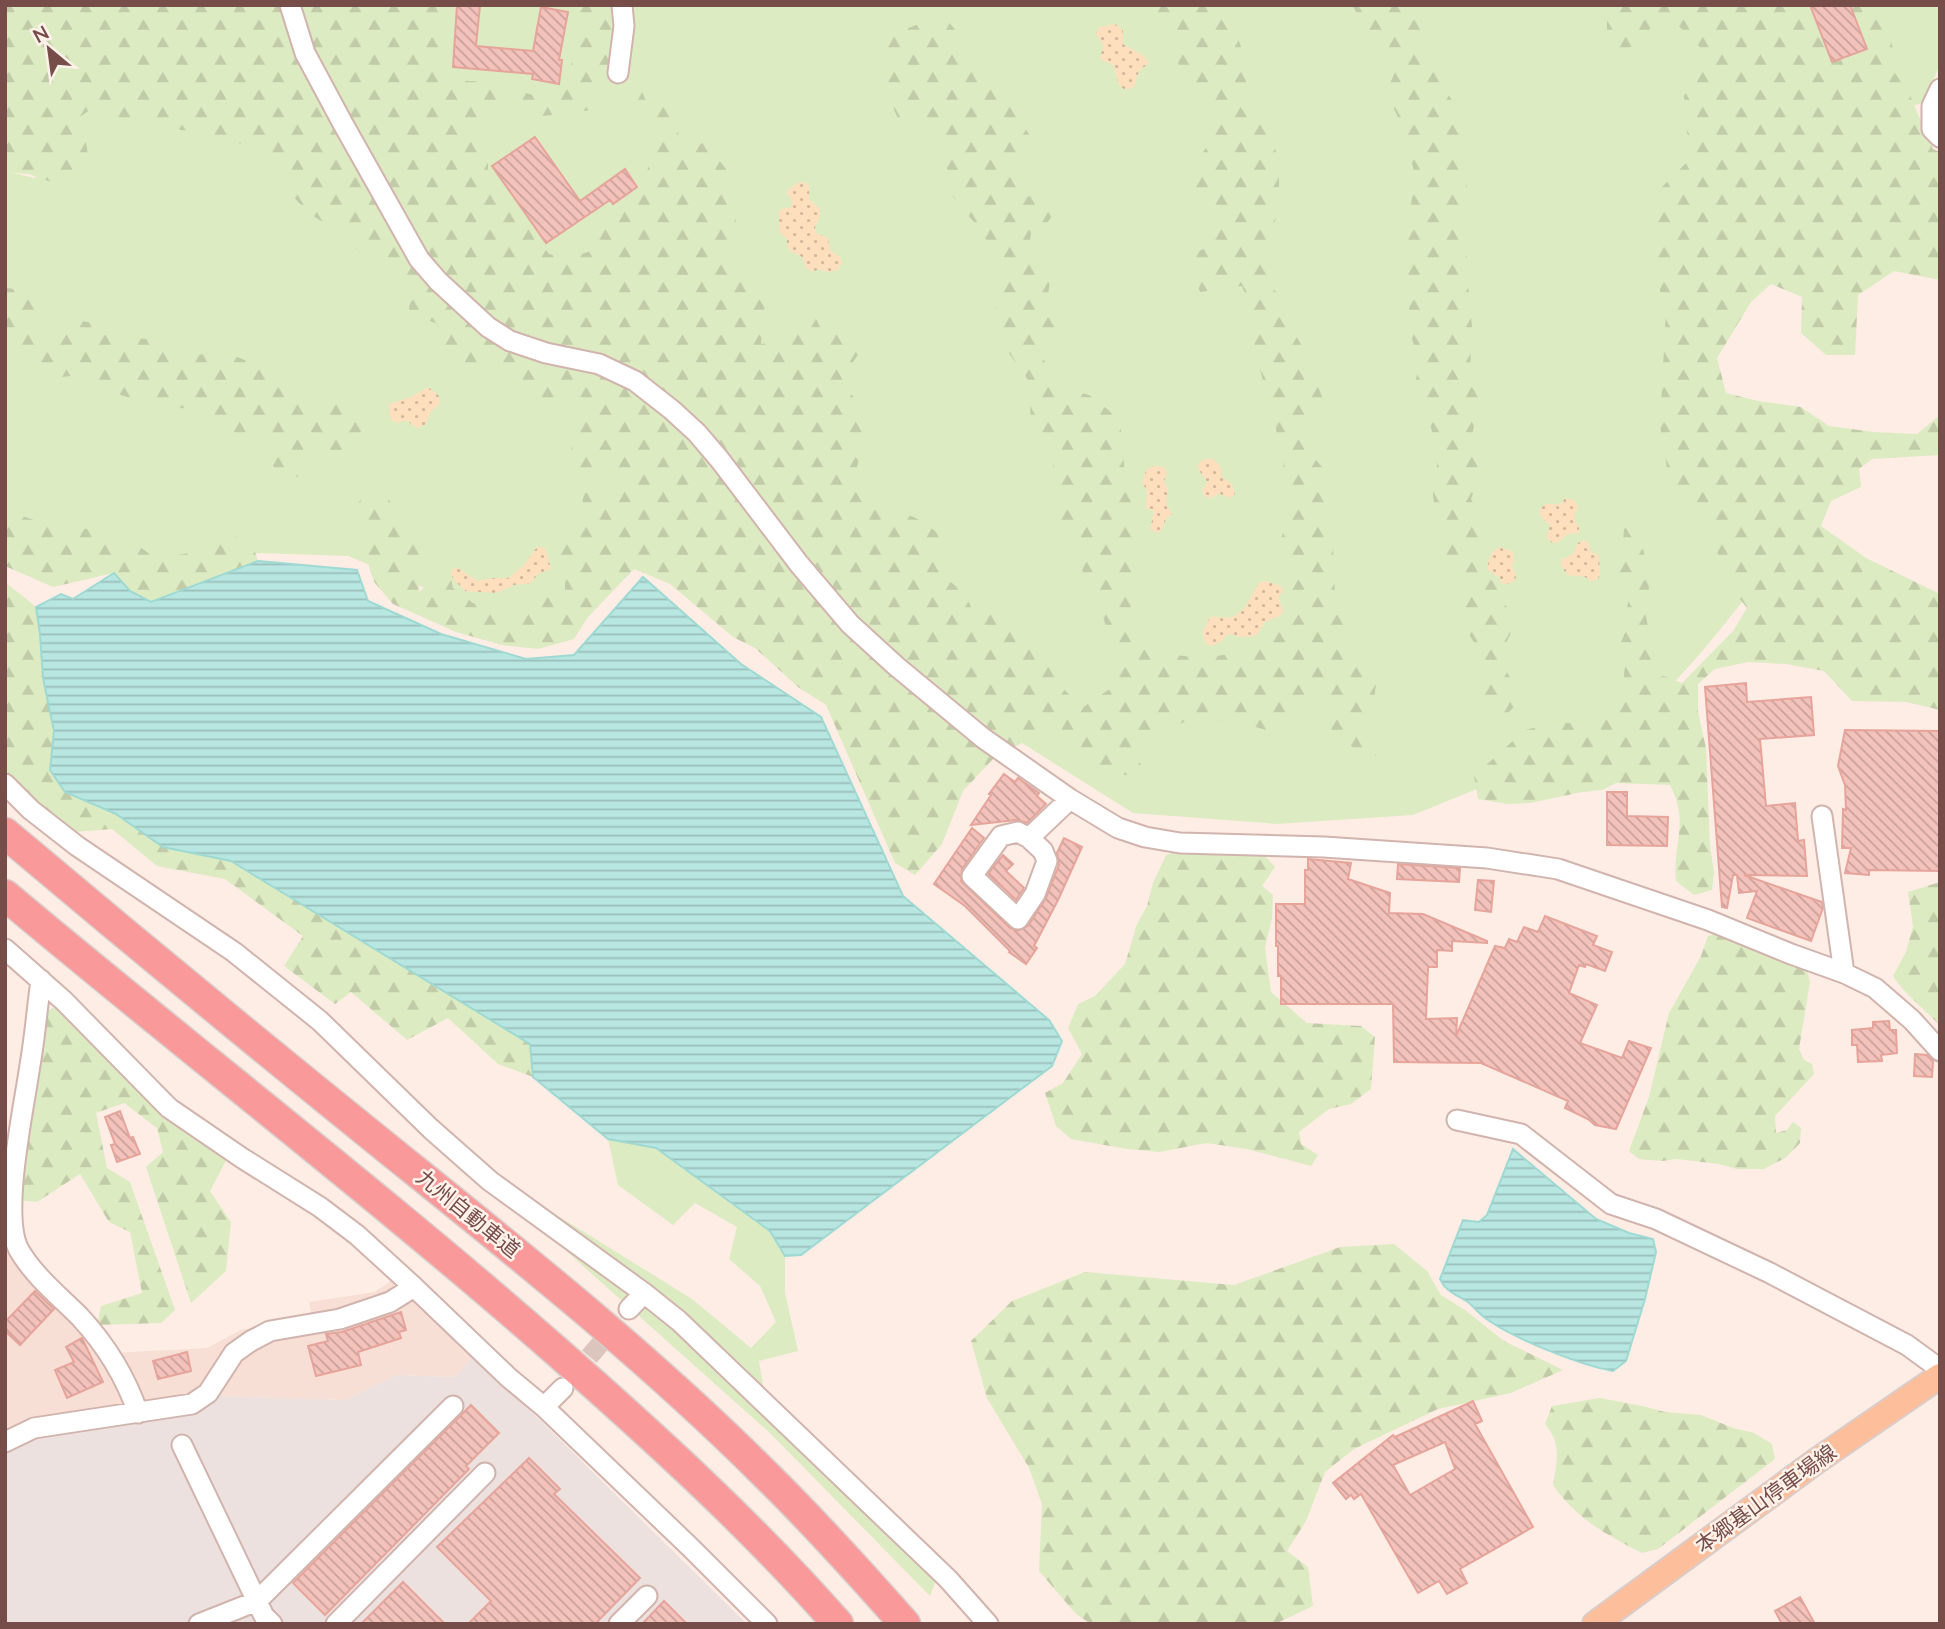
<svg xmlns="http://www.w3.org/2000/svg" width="1945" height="1629" font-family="Lato,'Noto Sans JP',sans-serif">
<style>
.residential{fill:#f7dfd5}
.industrial{fill:#ece1de}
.green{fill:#ddebc2}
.forest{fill:url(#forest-firs)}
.sand{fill:url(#sand-dots)}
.water{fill:url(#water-rules);stroke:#9ed9d3;stroke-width:2}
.building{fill:url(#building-back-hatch);stroke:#e6a49b;stroke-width:2;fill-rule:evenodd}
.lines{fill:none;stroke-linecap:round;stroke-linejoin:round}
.minor-tunnel{stroke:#dbc5bd;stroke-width:19;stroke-dasharray:19 10;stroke-linecap:butt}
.minor-casing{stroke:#d1b4ad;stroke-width:23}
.major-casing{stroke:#d9cdcc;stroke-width:28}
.highway-casing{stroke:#d9cdcc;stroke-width:33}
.minor{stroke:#fff;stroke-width:19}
.major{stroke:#fdbf9b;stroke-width:24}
.highway{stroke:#f99999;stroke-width:30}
.labels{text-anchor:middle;stroke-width:5;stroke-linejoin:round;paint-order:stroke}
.street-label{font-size:21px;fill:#764d49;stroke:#fff2eb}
</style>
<defs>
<pattern id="forest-firs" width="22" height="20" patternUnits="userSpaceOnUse" patternTransform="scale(1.75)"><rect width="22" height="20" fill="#ddebc2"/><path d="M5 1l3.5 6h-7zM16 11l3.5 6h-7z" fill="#c1cba8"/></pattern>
<pattern id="sand-dots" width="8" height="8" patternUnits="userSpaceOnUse" patternTransform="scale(1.75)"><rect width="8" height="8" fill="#fddfbe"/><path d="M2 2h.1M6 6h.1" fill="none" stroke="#d1b79c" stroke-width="1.8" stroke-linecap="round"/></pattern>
<pattern id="water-rules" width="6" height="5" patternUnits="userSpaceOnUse" patternTransform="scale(1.75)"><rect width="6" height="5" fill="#b8e7e2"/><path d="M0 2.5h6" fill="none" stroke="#9abdb9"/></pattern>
<pattern id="building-back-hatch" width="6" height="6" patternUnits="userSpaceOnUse" patternTransform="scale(1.75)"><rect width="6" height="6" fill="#f3c2bb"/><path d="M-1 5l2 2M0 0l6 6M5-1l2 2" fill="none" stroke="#c9a09a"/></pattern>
</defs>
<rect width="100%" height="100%" fill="#fdede4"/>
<path class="residential" d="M5 1226 113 1353 207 1348 241 1330 312 1316 309 1302 375 1292 392 1280 474 1355 455 1377 397 1375 345 1400 217 1396 5 1449Z"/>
<path class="industrial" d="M474 1355 747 1624H5V1449L31 1434 217 1396 345 1400 397 1375 455 1377Z"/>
<path class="green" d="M298 5H1940V65L1923 103 1711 162 1676 205 1743 601C1707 646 1659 708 1609 735L1413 815 1277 824 1133 813 998 728 662 533 569 602 499 619 348 556 257 553 165 591 5 519V171L34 178 47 168 77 89Z
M608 1139 656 1148 770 1231 785 1256V1293L798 1351 759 1361 764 1391 942 1564 930 1596 770 1433 555 1241 539 1204 692 1299 751 1348 776 1322 760 1286 729 1259 737 1227 695 1203 673 1225 618 1185Z"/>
<path class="forest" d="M5 5H451L443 22 440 46 431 58 435 69 449 80 490 82 546 99 569 76 575 45 576 5H611L615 26V71L597 92 593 110 543 116C528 96 507 99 484 102L475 126 488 147V172L549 254 569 258 588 252 603 227 610 207C633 195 643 190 649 164 650 159 652 153 652 148 652 139 650 136 651 126L638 105 635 88 640 86 645 99 652 103 665 98C687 125 673 129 681 157L707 140 711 150 726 169V191L733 203 736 220 727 257 766 294 761 344 784 341 794 317 814 315 825 337 844 332 868 331 860 352 848 369 851 394 873 421 861 451 854 479 866 506C901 511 923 515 947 543L940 574 965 593 973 612 1011 608 1024 630 1044 648 1058 683 1082 708 1117 684 1113 646 1099 606 1084 583 1081 559 1060 526 1052 457 1033 446 1028 380 1001 342 995 304 1006 285 994 252 978 227 953 197 942 145 922 115 899 121 886 91 879 39 943 15 962 38 963 68 999 82 1009 104 1029 134 1017 159 1016 192 1027 197 1041 192 1058 208 1044 227 1031 233 1029 249 1046 270 1050 281 1048 295 1052 305 1065 320 1043 358 1057 386 1089 395 1120 419 1125 476 1133 513 1138 583 1131 614 1149 652 1202 658 1245 652 1290 610V580L1294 561 1281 538 1298 501 1286 478 1273 415 1254 349 1256 321 1242 286 1200 292 1187 256 1203 249 1208 234 1224 217 1216 205 1193 190 1200 157 1209 143 1210 117 1183 77 1169 37 1154 5H1222C1234 29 1248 54 1246 81 1245 91 1241 99 1241 109L1261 110 1279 160V203L1271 239 1270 275 1282 312 1308 356 1322 397 1309 419 1310 453 1329 475V515L1333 545 1335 596 1347 638 1346 648 1353 664 1360 658 1371 662 1377 674 1373 711 1362 723 1386 744 1382 754 1370 757 1335 737 1328 729 1329 714 1319 696 1303 697 1276 733 1242 723 1195 717 1148 739 1132 751 1150 778 1101 772 1042 732 994 758 963 791 942 844 915 875 895 863 826 705 798 687 755 648 733 637 670 584 634 569 588 617 574 639 538 649 502 645 456 632 393 604 375 583 370 571 357 505 370 485H384L397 521H405C419 535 434 557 417 574L419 592 439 573 451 579 453 588 473 603 500 613 537 599 565 593V568L549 551V546L575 542 584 493 615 489 619 479 576 466 569 438 585 398 576 396 552 401 515 387 500 358 467 371 446 367 437 324 410 312 407 296 395 274C372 265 357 258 349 233 301 219 288 189 262 150L202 132 160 128 145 120 132 139 118 136 109 119 94 107 74 121 86 143 89 160 66 181 51 182 29 174 5 172Z
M1352 5H1412C1425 47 1440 86 1466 122L1462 147 1467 182 1466 215 1461 236 1467 257 1469 300 1472 326 1470 371 1483 391 1471 438 1480 466 1478 480 1471 499 1480 516 1477 550 1482 568 1499 583 1500 598 1515 618 1510 635 1498 658 1523 698 1504 717 1482 701 1486 662 1467 631 1458 606 1466 589 1440 556 1450 532C1441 519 1431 504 1433 487 1434 480 1437 473 1437 465 1436 437 1430 417 1413 394L1419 365 1410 331 1407 252 1414 173 1407 136 1386 92 1398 66 1375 43Z
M1612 5H1875L1887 20 1893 49 1892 69 1909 93 1933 149 1940 152V280L1894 271 1858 295 1855 355H1826L1801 333 1802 297 1771 284 1751 302 1717 358 1726 393 1758 401 1801 407 1829 426 1874 432 1917 434 1940 415V455L1872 459 1859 469 1861 487 1831 501 1821 526 1866 558 1940 594V710L1906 702 1852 701 1824 671 1786 664 1748 662 1715 669 1698 684V712L1706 748 1710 846 1714 872 1712 890 1694 895 1676 881C1672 844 1690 823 1670 785L1616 783 1602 790 1582 792 1530 803 1507 804 1478 799 1474 776 1525 730 1552 723H1588L1615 711 1623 690 1625 662 1621 642 1627 628 1625 614 1631 593 1622 580 1616 558 1623 547 1624 525 1634 541 1643 549 1648 569 1649 593 1645 610 1648 627 1659 638 1651 655 1653 665 1648 680 1664 676 1682 683 1733 631 1747 608 1723 577 1717 551 1688 491 1669 481 1660 425 1666 309 1653 269 1651 222 1658 191 1687 162 1702 163 1687 133 1684 96 1707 60 1694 38 1662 14C1642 36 1648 41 1617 53L1607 46V22Z
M5 288 17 289 40 300V314L33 327 44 336 65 318 115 327 135 338 156 340 177 354 196 355 224 352 287 376 300 394 326 403H355L368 409 369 437 352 454 337 456 324 444 308 447 302 454 305 474 284 481 271 463 266 442C238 432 226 435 206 409L177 408 140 401 101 389 78 375 55 378 29 366 5 348Z
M5 510 57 528 96 529 135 543 156 559 189 553 200 539 224 533 252 543 258 561 151 602 130 591 114 573 53 587 5 566Z
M5 582 36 607 40 634 43 678 54 731 50 770 65 791 116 814 163 847 231 861 530 1044 533 1077 498 1064 448 1018 407 1040 351 992 335 1004 284 966 303 936 225 879 157 866 112 829 75 832 36 805 5 770Z
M1179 851 1264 855 1275 867 1262 886 1273 895 1272 918 1265 948 1271 992 1307 1023 1361 1026 1375 1037 1371 1089 1351 1104 1329 1109 1299 1132 1301 1144 1318 1155 1311 1166 1247 1149 1206 1143 1160 1152 1127 1149 1071 1139 1056 1126 1045 1093 1063 1083 1082 1054 1068 1028 1078 1004 1095 996 1125 964 1137 924 1147 906 1153 883 1166 855Z
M1940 882V1026C1924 1008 1906 996 1893 976L1906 952 1913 926 1908 892Z
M1718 933 1806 967 1810 982 1799 1049 1804 1060 1812 1064 1814 1074 1775 1116 1776 1133 1787 1130 1793 1122 1801 1128 1800 1143 1785 1158 1764 1169H1737L1719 1164 1677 1159 1662 1161 1639 1159 1629 1151 1649 1097 1669 1013 1701 956 1708 936Z
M59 1004 227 1159 210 1191 231 1222 226 1271 191 1303 146 1167 163 1152 157 1128 124 1103 96 1113 107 1168 130 1182 175 1310 161 1323 97 1325 101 1306 142 1293 130 1232 109 1222 80 1174 37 1202 18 1200 46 1012Z
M1394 1244 1427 1271 1441 1295 1465 1310 1504 1341 1563 1370 1511 1393 1438 1409 1354 1449 1325 1472 1306 1521 1287 1551 1308 1567 1313 1606 1275 1624H1091L1076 1614 1039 1571 1042 1504 1029 1468 987 1398 971 1341 1012 1301 1085 1272 1234 1285 1340 1247Z
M1600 1398 1642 1406 1665 1412 1701 1415 1733 1428 1754 1433 1772 1444 1775 1459 1658 1549 1642 1553C1605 1534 1577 1519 1553 1485 1557 1460 1562 1444 1545 1424L1552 1406Z"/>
<path class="sand" d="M1115 24 1123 30V44L1144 56 1149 63 1139 71 1134 87 1125 90 1119 85 1113 65 1100 59 1103 45 1096 34 1099 27Z
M805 182 809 186V199L820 209V216L815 228 816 233 828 238 830 250 840 257 842 263 838 270 827 272 819 269 813 272 806 268 802 257 789 250 786 238 779 231V210L791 207 793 203 786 192 797 183Z
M428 387 439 396 440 404 431 411 425 425 417 428 406 420 398 423 390 419 389 404 411 397Z
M1207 458 1215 460 1221 468V476L1232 484 1235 494 1231 498 1220 494 1209 498 1204 496 1202 490 1207 482 1197 467 1200 462Z
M1154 466 1164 467 1167 473 1164 482 1168 490 1166 503 1172 514 1166 519 1160 533 1150 530 1154 511 1146 508C1145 497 1151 492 1142 484L1146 470Z
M1565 498 1575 500 1578 507 1574 517 1579 528V533L1567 534 1559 542 1552 543 1546 537 1550 525C1548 523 1544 521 1542 518 1534 507 1548 501 1556 505L1562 503Z
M1584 540 1588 542 1591 552 1599 555 1600 575 1598 579 1590 581 1585 577 1567 575 1561 565V560L1573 554 1578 543Z
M537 547 545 548 551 569 538 574 531 583 514 585 496 593 465 591 453 579 451 573 453 568 460 569 477 581 493 578H508L523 566Z
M1501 547 1513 552 1514 560 1512 566 1516 575 1515 581 1507 584 1501 583 1499 577 1488 570C1487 560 1491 550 1501 547Z
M1266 581 1281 586 1283 592 1278 597 1283 611 1280 616 1265 622 1256 636 1240 637 1228 634 1221 642 1211 646 1205 642 1202 633 1210 617C1218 616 1226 619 1232 617 1247 611 1251 594 1260 582Z"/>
<path class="water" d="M258 561 357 570 368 601 441 634 526 659 574 655 643 577 741 664 821 717 903 896 1049 1020 1062 1041 1052 1066 801 1255 785 1256 770 1231 656 1148 608 1139 533 1077 530 1044 231 861 163 847 116 814 65 792 50 770 54 731 43 678 40 634 36 607 61 594 73 599 114 573 130 591 151 602Z
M1513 1149 1596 1219 1629 1233 1653 1239 1656 1252 1645 1299 1626 1361 1613 1371C1580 1365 1515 1339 1488 1320 1480 1315 1475 1308 1468 1302 1456 1294 1446 1292 1440 1279L1463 1220 1479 1222 1487 1215Z"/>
<path class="building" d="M457 5H480L476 46 533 51 541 7 568 12 559 60H562L559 84 532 79 533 74 453 67Z
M1810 5H1850L1867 49 1832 62Z
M535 137 580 201 625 169 637 187 613 204 610 200 546 243 492 166Z
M1746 683 1747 702 1811 697 1814 735 1760 739 1766 806 1795 803 1798 841 1804 840 1807 876 1744 875 1822 902 1823 908 1811 941 1747 918 1757 891 1739 893 1737 875H1733L1727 908 1722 907 1705 687Z
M1845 730 1940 731V871L1869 870V875L1845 873 1851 848H1842L1843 809 1846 810 1845 785 1838 766Z
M1004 774 1015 782 1018 778 1039 793 1037 796 1046 804 1027 823 1016 820 971 825 991 795 989 794Z
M1607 792H1627V816L1668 817 1667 846 1607 845Z
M972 828 984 838 962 869 961 881 1010 928 1017 931 1028 926 1046 898 1059 865 1057 853 1064 838 1082 847 1058 900 1034 946 1037 948 1026 964 1009 952 1010 951 965 906 934 884Z
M1003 855 1013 864 1006 871 1024 888 1016 900 988 874Z
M1308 859 1351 863 1348 879 1390 893 1389 913 1423 914 1487 941V943L1452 941V951L1437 950V967H1428L1426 1019 1457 1018 1456 1036 1495 946 1505 948 1509 939 1517 942 1524 927 1538 932 1545 916 1597 936 1593 945 1612 952 1605 971 1586 964 1585 967 1579 965 1569 993 1597 1005 1580 1043 1622 1058 1629 1041 1651 1048 1616 1129 1595 1125 1588 1119 1565 1108 1568 1101 1481 1063 1394 1062 1393 1004H1281V976H1278V946H1276V904H1305V870H1308Z
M1398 864 1460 868 1459 882 1397 879Z
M1478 880 1494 881 1491 912 1475 910Z
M1889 1021 1890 1030H1896L1897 1053 1881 1055 1882 1061 1858 1062 1857 1045H1852V1030L1873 1028V1022Z
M1915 1054 1927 1055 1933 1061 1932 1077 1914 1076Z
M120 1111 130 1138 133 1137 140 1154 117 1162 111 1145 115 1144 105 1117Z
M35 1291 54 1309 20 1345 5 1331V1322Z
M401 1312 406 1330 399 1332 401 1338 358 1352 361 1365 316 1376 308 1346 328 1341 326 1334 342 1332Z
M82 1338 103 1382 67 1398 55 1370 74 1362 66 1347Z
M187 1352 191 1371 158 1379 153 1361Z
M1473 1401 1482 1421 1475 1424 1533 1527 1460 1569 1467 1583 1447 1594 1439 1581 1418 1593 1361 1494 1354 1499 1351 1495 1346 1499 1333 1483 1393 1435 1395 1437ZM1445 1442 1455 1469 1410 1495 1393 1465Z
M471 1405 499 1433 466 1466 469 1469 325 1615 293 1583Z
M529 1458 560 1489 554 1494 640 1578 595 1624H468L491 1601 437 1547Z
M403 1582 445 1624H361Z
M1800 1597 1815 1624H1782L1775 1611Z
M664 1601 687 1624H642Z"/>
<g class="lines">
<path class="minor-tunnel" d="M571 1379 629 1309"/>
<defs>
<path id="minor" d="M290 5 305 53 342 122 419 259 438 281 488 327 510 341 546 353 599 364 635 381 672 410 697 433 720 460 799 564 850 624 896 666 983 738 1070 799 1118 828 1145 837 1180 843 1324 847 1487 858 1558 869 1708 920 1791 954 1844 973 1875 988 1912 1020 1940 1051
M618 73 624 26 622 5
M1940 89 1932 106V129L1940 137
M5 784 31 810 77 846 234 952 320 1021 431 1129 490 1181 644 1293
M1822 816 1844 973
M1029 838 1018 832 1001 836 972 876 1018 919 1035 894 1047 861 1043 851 1029 838 1070 799
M5 949 64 1001 169 1108 242 1158 320 1207 357 1235 414 1287
M41 980C37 1009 35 1037 30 1065 24 1108 0 1215 19 1250 34 1276 59 1296 80 1317 105 1344 126 1378 138 1413
M1457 1120 1521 1134 1611 1204 1656 1219 1770 1273 1907 1345 1940 1369
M629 1309 644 1293 679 1321 948 1579 988 1624
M544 1407 691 1548 767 1624
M5 1442 34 1428 192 1404 208 1393 234 1353 251 1341 270 1331 340 1319 390 1302 414 1287 508 1377 544 1407 563 1388
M182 1445 264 1616 272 1624
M199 1624 257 1601 453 1406
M336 1624 485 1473
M619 1624 647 1596"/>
<path id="major" d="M1595 1624 1815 1462 1940 1376"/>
<path id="highway" d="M5 833C114 925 224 1016 335 1106 481 1225 632 1341 765 1474 814 1522 860 1573 905 1624
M5 895C187 1048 376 1193 554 1349 653 1436 751 1525 838 1624"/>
</defs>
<use href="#minor" class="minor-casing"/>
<use href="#major" class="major-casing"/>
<use href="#highway" class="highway-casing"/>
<use href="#minor" class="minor"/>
<use href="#major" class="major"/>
<use href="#highway" class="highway"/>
</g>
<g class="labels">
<g class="street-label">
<text transform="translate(468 1214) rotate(39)" y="7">九州自動車道</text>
<text transform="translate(1766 1499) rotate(-36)" y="7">本郷基山停車場線</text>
</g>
</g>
<rect width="1945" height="1629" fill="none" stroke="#764d49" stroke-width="14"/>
<g transform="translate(49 49) rotate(331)" stroke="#fff2eb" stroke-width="5" paint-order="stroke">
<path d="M0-5L12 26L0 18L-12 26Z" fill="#764d49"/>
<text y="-10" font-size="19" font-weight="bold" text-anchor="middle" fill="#764d49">N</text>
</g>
</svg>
